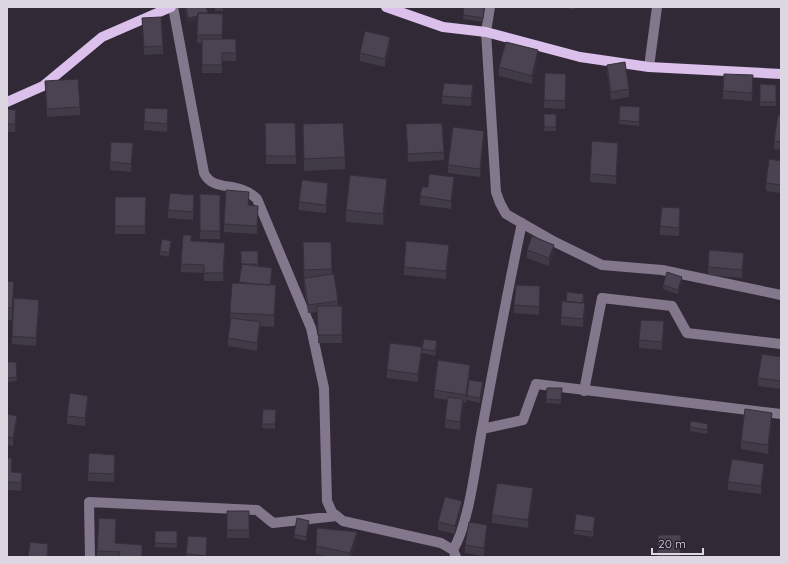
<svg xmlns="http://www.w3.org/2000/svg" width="788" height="564" font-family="Quicksand,sans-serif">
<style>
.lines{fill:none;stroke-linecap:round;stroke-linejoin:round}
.minor{stroke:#83778b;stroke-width:10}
.major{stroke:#dac0eb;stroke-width:10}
.wall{fill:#413a47}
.shaded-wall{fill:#352f39}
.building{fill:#4c4352;stroke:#352f39}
</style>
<rect width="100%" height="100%" fill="#322937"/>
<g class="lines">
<path class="minor" d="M173 7 204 173C213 193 239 180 257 199L311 328 324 388 327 501 332 512 343 521 441 543 453 550 456 557
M490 7 486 32 496 192 500 203 506 214 555 242 602 265 662 270 781 295
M649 67 657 7
M584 391 602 298 672 306 687 333 781 344
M482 429 523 420 536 384 781 414
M453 550C469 523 475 468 481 435 494 364 507 293 522 223
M90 557 89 502 257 510 273 523 337 516"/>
<path class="major" d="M386 7 443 27 486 32 580 57 649 67 781 74
M7 102 43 86 102 37 171 7"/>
</g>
<path class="wall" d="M185 7H206L208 13 223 22 222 39H236V61H222V73H202V43H197L198 20 188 23Z
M215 7H223V11H215Z
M464 7H485L483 22 463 19Z
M563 7H574V10Z
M142 18 163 46V54L144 55Z
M390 45 385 67 360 61V53Z
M538 58 532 84 499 76V67Z
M607 65 629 89V97L611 100 607 73Z
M545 73 566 74 565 109 544 108Z
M45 81 80 107V115L47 117Z
M753 83 752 101 723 99V91Z
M760 84 776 85V106H760Z
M473 94 471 106 442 104V96Z
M7 109 16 118 15 132H7Z
M640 111 639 126 619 124V120Z
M544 114H556V131H544Z
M781 115V150L774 149V141Z
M168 117 167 132 144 130V122Z
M265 123H295L296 164H266Z
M303 124 345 157V169L304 171Z
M406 124 444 152V160L408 162Z
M484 139 480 177 448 173V165Z
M133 151 131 172 110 170V162Z
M618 151 616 184 590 182V174Z
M781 161V193L766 191V183Z
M454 185 451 209 420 205V196L428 187Z
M387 190 383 225 346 222V210Z
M328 191 326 213 299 210V202Z
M200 194 220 195V239H200Z
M115 197H146L145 234H115Z
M249 200 248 205 258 214 257 234 224 232V224Z
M194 203 193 220 168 218V210Z
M680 216 679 236 660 235V226Z
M191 241 225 251 223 281H204V273L181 272V264Z
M303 242H331L332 274 338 301V306H342V343H318V312L308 313 304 286Z
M171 245 169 257 160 255V251Z
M527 250 554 253 549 266 527 258Z
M241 251H258V266L272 276 271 285 276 297 274 327 260 326V330L257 351 228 346V338L230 323V313L239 283 241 268Z
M449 253 446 279 404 275V267Z
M744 261 742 278 708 275V267Z
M7 281 14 293 12 320H7Z
M682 281 678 294 663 289V285Z
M540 295 539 315 514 313V305Z
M584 298 583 303 585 311 583 327 561 325V317L566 302Z
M39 308 36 346 12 344V336Z
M664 330 662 350 639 348V340Z
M437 346 435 356 422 353 418 382 387 378V370L422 347Z
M781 357V389L758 386V378Z
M7 362H16L17 381 7 382Z
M470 373 467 394 483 386 480 403 467 400V397L466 403 463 402V407L460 430 445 428V420L448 400 434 398V390Z
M547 388H562L561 404 546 403Z
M88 404 85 426 67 424V416Z
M276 410 275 429 262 428V424Z
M7 414 17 424 13 446 7 445Z
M772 421 768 454 741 449V441Z
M690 427 708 428 707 434 690 431Z
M7 458 12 466V472L22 481 21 491 7 490Z
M115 463 114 482 88 481V473Z
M764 472 761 494 728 490V482Z
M533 496 528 528 492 523V515Z
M462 510 455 534 438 530V522Z
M227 511H249V538H227Z
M595 521 593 537 574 534V530Z
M309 525 306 541 294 538V534Z
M116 527 115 544 142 557H97V551Z
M155 531H177V548L155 547Z
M487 533 484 556 465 553V545Z
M188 536 207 545 206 557H186Z
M357 540 352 557H330L316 554V546Z"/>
<path class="shaded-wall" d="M208 14V18L188 23V18Z
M390 37V45L385 67V59Z
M538 50V58L532 84V76Z
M473 85V94L471 106V98Z
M484 131V139L480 177V169Z
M133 143V151L131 172V164Z
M618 143V151L616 184V176Z
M454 177V185L451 209V201Z
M387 179V190L383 225V214Z
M328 183V191L326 213V205Z
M194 195V203L193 220V212Z
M680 208V216L679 236V228Z
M225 243V251L223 281V273Z
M449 245V253L446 279V271Z
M554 245V253L549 266V258Z
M744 253V261L742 278V270Z
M272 268V276L270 295V286Z
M682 277V281L678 294V290Z
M14 282V293L12 320V308Z
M276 285V297L274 327V315Z
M39 300V308L36 346V338Z
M585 303V311L583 327V319Z
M664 321V330L662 350V342Z
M260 322V330L257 351V343Z
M422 347V355L418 382V374Z
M470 365V373L466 403V395Z
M483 382V386L480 403V398Z
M88 396V404L85 426V418Z
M463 399V407L460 430V422Z
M772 413V421L768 454V445Z
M17 416V424L13 446V438Z
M764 464V472L761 494V486Z
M533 488V496L528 528V520Z
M462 501V510L455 534V526Z
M309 521V525L306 541V537Z
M487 525V533L484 556V548Z
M357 532V540L352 557H350V553Z"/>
<path class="building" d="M186 7H206L208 13H198V16L188 18Z
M464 7H484L483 18 463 15Z
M198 13 223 14 222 35H197Z
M161 17 163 46 144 47 142 18Z
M365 31 390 37 385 59 360 53Z
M202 39H236V53H222V65H202Z
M506 42 538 50 532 76 499 67Z
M625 62 629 89 611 92 607 65Z
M545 73 566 74 565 101 544 100Z
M724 74 753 75 752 93 723 91Z
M78 79 80 107 47 109 45 81Z
M444 83 473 85 471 98 442 96Z
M760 84 776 85V102H760Z
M620 106 640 107 639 122 619 120Z
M145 108 168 109 167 124 144 122Z
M7 109 16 110 15 124H7Z
M544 114H556V127H544Z
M778 115H781V142L774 141Z
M265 123H295L296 156H266Z
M343 123 345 157 304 159 303 124Z
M442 123 444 152 408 154 406 124Z
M453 127 484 131 480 169 448 165Z
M592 141 618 143 616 176 590 174Z
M111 142 133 143 131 164 110 162Z
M769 159 781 161V185L766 183Z
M429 174 454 177 451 201 420 196 422 187H428Z
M350 175 387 179 383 214 346 210Z
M302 180 328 183 326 205 299 202Z
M226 190 249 192 248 205 258 206 257 226 224 224Z
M170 193 194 195 193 212 168 210Z
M200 194 220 195V231H200Z
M115 197H146L145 226H115Z
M662 207 680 208 679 228 660 226Z
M183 235H191V241L225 243 223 273H204V265L181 264Z
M532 236 554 245 549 258 527 250Z
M162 239 171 241 169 253 160 251Z
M406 241 449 245 446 271 404 267Z
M303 242H331L332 269 304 270Z
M709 250 744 253 742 270 708 267Z
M241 251H258V264H241Z
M242 264 272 268 270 285 254 284 239 282Z
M667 272 682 277 678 290 663 285Z
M334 274 338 301 308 305 304 278Z
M7 281 14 282 12 308H7Z
M232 283 276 285 274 315 230 313Z
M516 285 540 286 539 307 514 305Z
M567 292 584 294 582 303 566 302Z
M14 298 39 300 36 338 12 336Z
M562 301 585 303 583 319 561 317Z
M317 306H342V335H318Z
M231 318 260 322 257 343 228 338Z
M641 320 664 321 662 342 639 340Z
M424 339 437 341 435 351 422 349Z
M390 343 422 347 418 374 387 370Z
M762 354 781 357V381L758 378Z
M438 360 470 365 466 395 434 390Z
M7 362H16L17 377 7 378Z
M469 380 483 382 480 398 467 396Z
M547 388H562L561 400 546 399Z
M70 393 88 396 85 418 67 416Z
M448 397 463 399 460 422 445 420Z
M263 409 276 410 275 424H262Z
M745 409 772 413 768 445 741 441Z
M7 414 17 416 13 438 7 437Z
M691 421 708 424 707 430 690 427Z
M89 453 115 455 114 474 88 473Z
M7 458H12L11 472 22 473 21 483 7 482Z
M732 459 764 464 761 486 728 482Z
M497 483 533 488 528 520 492 515Z
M445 497 462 501 455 526 438 522Z
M227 511H249V530H227Z
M576 514 595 517 593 532 574 530Z
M99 518 116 519 115 543 142 545V557H119L120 552 97 551Z
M297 518 309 521 306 537 294 534Z
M469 522 487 525 484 548 465 545Z
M317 528 357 532 350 553 316 546Z
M155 531H177V544L155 543Z
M658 535H681L680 557H657Z
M188 536 207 537 206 556 186 554Z
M30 542 48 544 47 557H28Z"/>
<rect width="788" height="564" fill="none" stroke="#dcd7e0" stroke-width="16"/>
<path d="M652 548v6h51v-6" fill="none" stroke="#dcd7e0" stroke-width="2"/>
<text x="658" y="548" font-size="12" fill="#dcd7e0" stroke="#281f2d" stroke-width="3" paint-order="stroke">20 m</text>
</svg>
